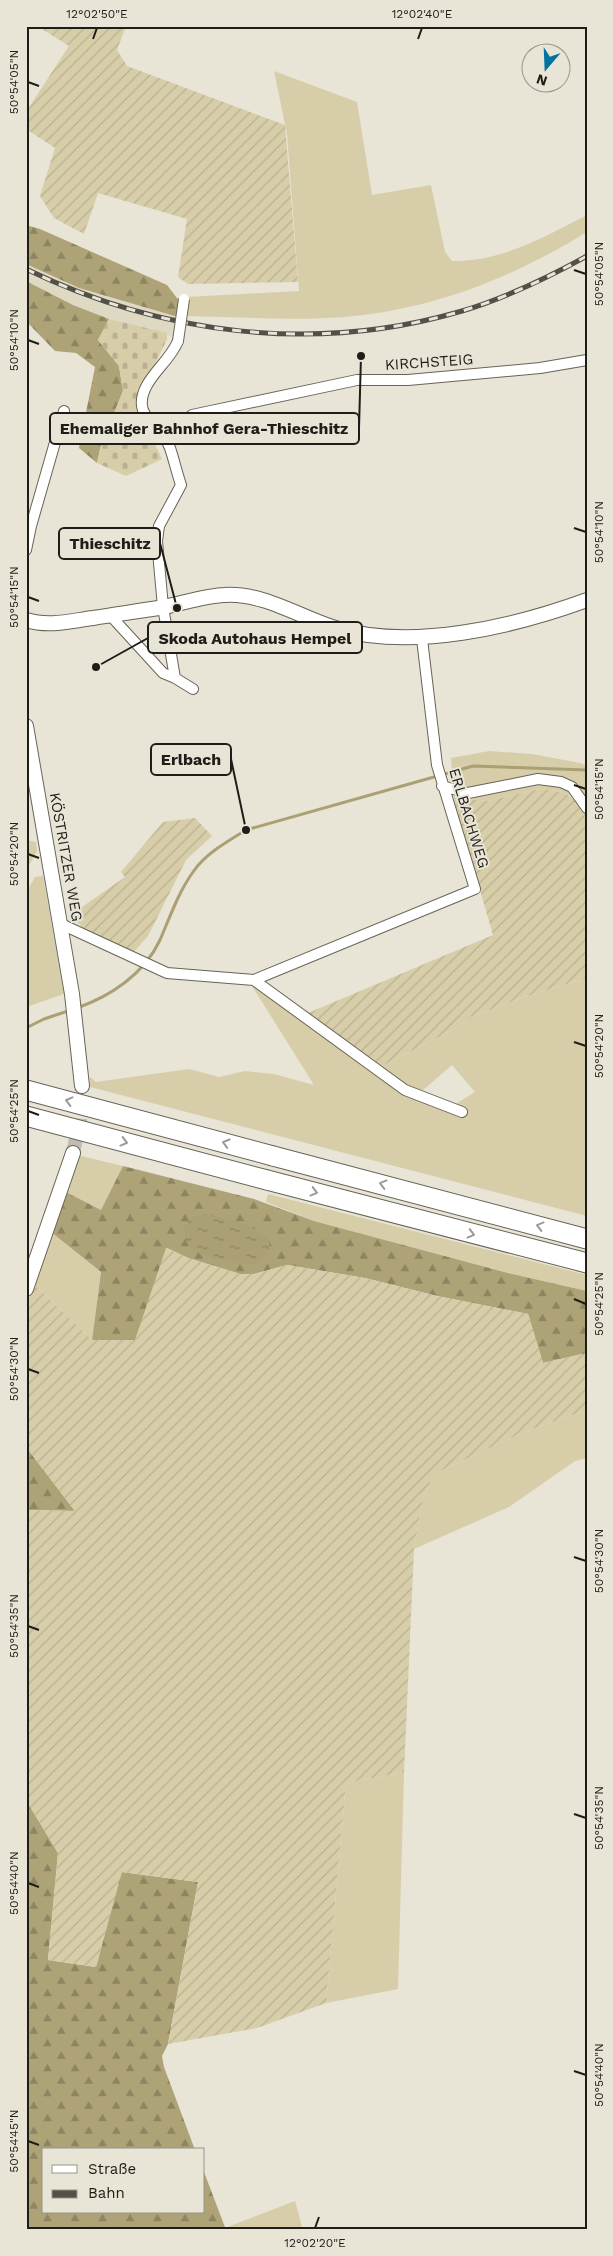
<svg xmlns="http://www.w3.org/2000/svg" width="613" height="2256" font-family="'Work Sans',sans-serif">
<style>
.built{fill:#ded9c3}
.grass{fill:#d7cea9}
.forest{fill:url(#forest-firs)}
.cemetery{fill:url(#cemetery-stones)}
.garden{fill:url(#garden-furrows)}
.water{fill:url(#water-ripples)}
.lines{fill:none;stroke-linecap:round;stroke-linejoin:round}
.stream{stroke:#aba074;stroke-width:3}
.secondary-tunnel{stroke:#c0bcb0;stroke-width:14;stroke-dasharray:14 7;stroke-linecap:butt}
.minor-casing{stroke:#676457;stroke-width:12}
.secondary-casing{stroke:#676457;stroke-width:16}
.motorway-casing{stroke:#676457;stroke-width:21}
.minor{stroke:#fff;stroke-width:10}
.secondary{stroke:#fff;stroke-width:14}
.motorway{stroke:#fff;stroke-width:19}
.rail-casing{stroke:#525049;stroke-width:5}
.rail{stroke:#e8e4d6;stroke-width:3;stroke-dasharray:9;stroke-linecap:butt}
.minor-bridge-casing{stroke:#676457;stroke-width:12;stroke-linecap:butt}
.motorway-bridge-casing{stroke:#676457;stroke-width:21;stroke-linecap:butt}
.minor-bridge{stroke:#fff;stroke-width:10}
.motorway-bridge{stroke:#fff;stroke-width:19}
.oneway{stroke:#9a9997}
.ticks{fill:none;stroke:#1f1d18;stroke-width:2}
.labels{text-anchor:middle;stroke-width:4;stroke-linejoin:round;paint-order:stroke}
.street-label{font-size:15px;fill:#1f1d18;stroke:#e8e4d6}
.leader{fill:none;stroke:#1f1d18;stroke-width:2}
.callout-dot{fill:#1f1d18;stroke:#e8e4d6;stroke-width:2}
.callout{fill:#e8e4d6;stroke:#1f1d18;stroke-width:2}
.callout-label{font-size:16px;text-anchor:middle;font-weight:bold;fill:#1f1d18}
.neatline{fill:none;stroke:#1f1d18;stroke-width:2}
.ticks-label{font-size:12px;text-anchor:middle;fill:#1f1d18}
</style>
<defs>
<pattern id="forest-firs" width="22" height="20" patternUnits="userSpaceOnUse" patternTransform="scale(1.25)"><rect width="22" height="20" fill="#aea377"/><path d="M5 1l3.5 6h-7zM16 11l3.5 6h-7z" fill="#8d8461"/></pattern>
<pattern id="cemetery-stones" width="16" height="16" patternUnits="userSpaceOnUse" patternTransform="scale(1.25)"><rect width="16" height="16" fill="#d7cea9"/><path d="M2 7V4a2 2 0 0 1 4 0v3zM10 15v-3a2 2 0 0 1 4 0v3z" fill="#b8b091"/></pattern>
<pattern id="garden-furrows" width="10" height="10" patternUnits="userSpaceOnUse" patternTransform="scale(1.25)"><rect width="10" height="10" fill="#d7cea9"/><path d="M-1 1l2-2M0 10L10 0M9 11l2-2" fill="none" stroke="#b8b091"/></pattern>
<pattern id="water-ripples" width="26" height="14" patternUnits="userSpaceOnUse" patternTransform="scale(1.25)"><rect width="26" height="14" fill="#aba074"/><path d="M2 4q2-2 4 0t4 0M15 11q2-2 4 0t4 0" fill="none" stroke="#8b825e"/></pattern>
</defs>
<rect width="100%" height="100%" fill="#e8e4d6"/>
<path class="built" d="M26 264 79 288 178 317 174 337 109 319 73 305 26 281Z"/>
<path class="grass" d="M274 71 357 102 372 195 431 185 445 252 452 261C501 262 544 237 587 215V232C512 278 434 309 345 317 293 321 239 317 186 316V297L299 291 287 134Z
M489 751 532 754 580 763 587 766V812L572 796 558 791 539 789 488 801 457 798 454 801 451 758Z
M26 840 36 842 37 851 26 871Z
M43 876 64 994 26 1007V893L35 877Z
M587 978V1216L90 1087V1077L96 1082 189 1069 219 1077 245 1071 274 1074 314 1085 252 986 403 1093 454 1105 475 1092 452 1065 422 1091 407 1086 382 1066 458 1027 470 1017 524 997Z
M77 1155 123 1166 101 1210 66 1192Z
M268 1194 587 1275V1291L508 1273 314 1221 266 1202Z
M51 1232 101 1272 92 1340 34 1284Z
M587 1410V1458L575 1461 509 1507 414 1549 423 1499 434 1474 529 1430Z
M404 1772 398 1989 326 2003 346 1783Z
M295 2201 303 2230H226L225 2228Z"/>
<path class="forest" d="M26 225 40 229 167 285 180 302 178 317 79 288 26 264Z
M26 281 73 305 109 319 98 340 119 366 123 391 101 445 97 463 79 448 95 367 76 353 55 351 26 321Z
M123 1166 254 1199 314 1221 508 1273 587 1291V1353L543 1363 528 1314 437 1296 365 1278 287 1265 254 1274H240L188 1258 167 1248 135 1341 92 1340 101 1272 51 1232 66 1192 101 1210Z
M26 1447 75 1511 26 1510Z
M26 1800 58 1853 48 1960 96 1967 121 1872 198 1882 168 2044 162 2056 164 2067 195 2150H44V2212H204V2172L226 2230H26Z"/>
<path class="cemetery" d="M109 319 167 333V339L143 389V419L162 459 126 476 97 463 101 445 123 391 119 366 98 340Z"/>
<path class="garden" d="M37 26H126L117 50 127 66 285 125 298 282 188 284 178 277 187 219 98 193 84 234 54 218 40 196 55 148 26 129V112L69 46Z
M539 789C566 791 569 793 587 812V978L524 997 470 1017 458 1027 382 1066 308 1013 493 935 454 801 457 798 488 801Z
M195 818 212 836 186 860 148 936 133 953 85 932 72 914 125 877 121 872 163 822Z
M166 1248 188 1258 240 1274H254L287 1265 365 1278 437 1296 528 1314 543 1363 587 1353V1410L529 1430 434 1474 423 1499 414 1549 404 1772 346 1783 326 2003 257 2028 168 2044 198 1882 122 1872 96 1967 48 1960 58 1853 26 1800V1510L75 1511 26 1447V1308L34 1284 92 1340H135Z"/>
<path class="water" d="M207 1214C221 1218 280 1228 268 1252 265 1257 259 1263 254 1264 245 1267 203 1256 194 1251 186 1246 185 1236 184 1227L195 1216Z"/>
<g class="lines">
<path class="stream" d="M77 1008C111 996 144 974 160 940 170 917 178 893 193 872 205 854 228 841 246 830L473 766 587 770
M26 1028 44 1019 71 1010"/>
<path class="secondary-tunnel" d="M73 1153 80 1121 82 1086"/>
<defs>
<path id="minor" d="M178 341C171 358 156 369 147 385 129 418 162 424 170 448 174 460 177 473 181 485L159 526 157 541 163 607 175 678 193 689
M165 438 192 415 357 380H408L540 368 587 360
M26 550 31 526 64 411
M110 615 163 673 175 678
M442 786 468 793 538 779 561 782 572 787 587 808
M61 924 167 973 254 980 405 1090 462 1112
M254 980 475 889 437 765 422 639"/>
<path id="secondary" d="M26 620C49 627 70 621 93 618 117 614 141 611 164 607 184 603 204 596 224 595 262 592 300 617 335 628 412 651 513 627 587 600
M26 726 72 994 82 1086
M26 1289 73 1153"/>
<path id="motorway" d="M273 1156 587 1239
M267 1180 587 1263"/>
</defs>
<use href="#minor" class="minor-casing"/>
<use href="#secondary" class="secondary-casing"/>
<use href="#motorway" class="motorway-casing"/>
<use href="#minor" class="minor"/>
<use href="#secondary" class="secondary"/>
<use href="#motorway" class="motorway"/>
<defs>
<path id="rail" d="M26 269C162 335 315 354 462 311 506 298 547 278 587 256"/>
</defs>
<use href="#rail" class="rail-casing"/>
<use href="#rail" class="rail"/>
<defs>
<path id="minor-bridge" d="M178 341 184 299"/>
<path id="motorway-bridge" d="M26 1090 273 1156
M26 1116 267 1180"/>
</defs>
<use href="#minor-bridge" class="minor-bridge-casing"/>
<use href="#motorway-bridge" class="motorway-bridge-casing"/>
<use href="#minor-bridge" class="minor-bridge"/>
<use href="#motorway-bridge" class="motorway-bridge"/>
</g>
<defs><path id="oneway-chevron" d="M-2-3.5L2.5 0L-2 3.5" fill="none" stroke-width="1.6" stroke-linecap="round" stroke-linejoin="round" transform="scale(1.25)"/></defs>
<g class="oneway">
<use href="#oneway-chevron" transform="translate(69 1101) rotate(-166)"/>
<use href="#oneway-chevron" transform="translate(124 1142) rotate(15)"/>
<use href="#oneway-chevron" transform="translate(226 1143) rotate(-164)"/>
<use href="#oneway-chevron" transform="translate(383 1184) rotate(-165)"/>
<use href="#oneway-chevron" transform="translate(314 1192) rotate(15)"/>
<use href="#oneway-chevron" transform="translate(540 1226) rotate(-165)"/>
<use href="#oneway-chevron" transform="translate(471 1234) rotate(15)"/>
</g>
<path class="ticks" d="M93 39 97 28M418 39 422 28M28 82 39 86M574 270 586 274M28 340 39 344M574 528 586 532M28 597 39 601M574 785 586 789M28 854 39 858M574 1042 586 1046M28 1111 39 1115M574 1299 586 1304M28 1369 39 1373M574 1557 586 1561M28 1626 39 1630M574 1814 586 1818M28 1883 39 1887M574 2071 586 2075M28 2141 39 2145M315 2228 319 2217"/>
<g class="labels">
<g class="street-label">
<text transform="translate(429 362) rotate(-4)" y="5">KIRCHSTEIG</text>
<text transform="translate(469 818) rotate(73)" y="5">ERLBACHWEG</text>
<text transform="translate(66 857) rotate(80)" y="5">KÖSTRITZER WEG</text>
</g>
</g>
<path class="leader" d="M361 356L359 428M177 608L160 543M96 667L148 638M246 830L231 759"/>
<g class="callout-dot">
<circle cx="361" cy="356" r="5"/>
<circle cx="177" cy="608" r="5"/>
<circle cx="96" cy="667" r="5"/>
<circle cx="246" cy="830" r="5"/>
</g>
<g class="callout">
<rect x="50" y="413" width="309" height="31" rx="5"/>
<rect x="59" y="528" width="101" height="31" rx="5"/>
<rect x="148" y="622" width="214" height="31" rx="5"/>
<rect x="151" y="744" width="80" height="31" rx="5"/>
</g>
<g class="callout-label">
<text x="204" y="434">Ehemaliger Bahnhof Gera-Thieschitz</text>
<text x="110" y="549">Thieschitz</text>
<text x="255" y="644">Skoda Autohaus Hempel</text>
<text x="191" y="765">Erlbach</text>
</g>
<rect width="613" height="2256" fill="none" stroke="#e8e4d6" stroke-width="55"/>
<rect x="42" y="2148" width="162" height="65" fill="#e8e4d6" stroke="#98948a"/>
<rect x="52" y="2165" width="25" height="8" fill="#ffffff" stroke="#98948a"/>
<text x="88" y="2174" font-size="15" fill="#1f1d18">Straße</text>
<rect x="52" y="2190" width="25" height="8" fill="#525049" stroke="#98948a"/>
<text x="88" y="2198" font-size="15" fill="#1f1d18">Bahn</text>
<g transform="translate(546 68) rotate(199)"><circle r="24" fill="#e8e4d6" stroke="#98948a"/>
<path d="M0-4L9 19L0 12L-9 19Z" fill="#00749e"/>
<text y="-8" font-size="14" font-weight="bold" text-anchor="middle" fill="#1f1d18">N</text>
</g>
<rect x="28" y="28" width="558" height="2200" class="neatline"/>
<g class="ticks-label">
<text x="97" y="18">12°02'50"E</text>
<text x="422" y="18">12°02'40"E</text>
<text transform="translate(14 82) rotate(-90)" y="4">50°54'05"N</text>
<text transform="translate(599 274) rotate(-90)" y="4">50°54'05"N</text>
<text transform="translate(14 340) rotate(-90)" y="4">50°54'10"N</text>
<text transform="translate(599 532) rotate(-90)" y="4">50°54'10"N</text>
<text transform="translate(14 597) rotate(-90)" y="4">50°54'15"N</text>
<text transform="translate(599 789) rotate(-90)" y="4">50°54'15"N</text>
<text transform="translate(14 854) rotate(-90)" y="4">50°54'20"N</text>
<text transform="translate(599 1046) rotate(-90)" y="4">50°54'20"N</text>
<text transform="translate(14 1111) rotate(-90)" y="4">50°54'25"N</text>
<text transform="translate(599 1304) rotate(-90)" y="4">50°54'25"N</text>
<text transform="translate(14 1369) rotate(-90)" y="4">50°54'30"N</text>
<text transform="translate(599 1561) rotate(-90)" y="4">50°54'30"N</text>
<text transform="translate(14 1626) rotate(-90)" y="4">50°54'35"N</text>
<text transform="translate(599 1818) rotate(-90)" y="4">50°54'35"N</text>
<text transform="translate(14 1883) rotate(-90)" y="4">50°54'40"N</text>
<text transform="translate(599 2075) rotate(-90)" y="4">50°54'40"N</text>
<text transform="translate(14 2141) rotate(-90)" y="4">50°54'45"N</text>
<text x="315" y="2247">12°02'20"E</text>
</g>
</svg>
